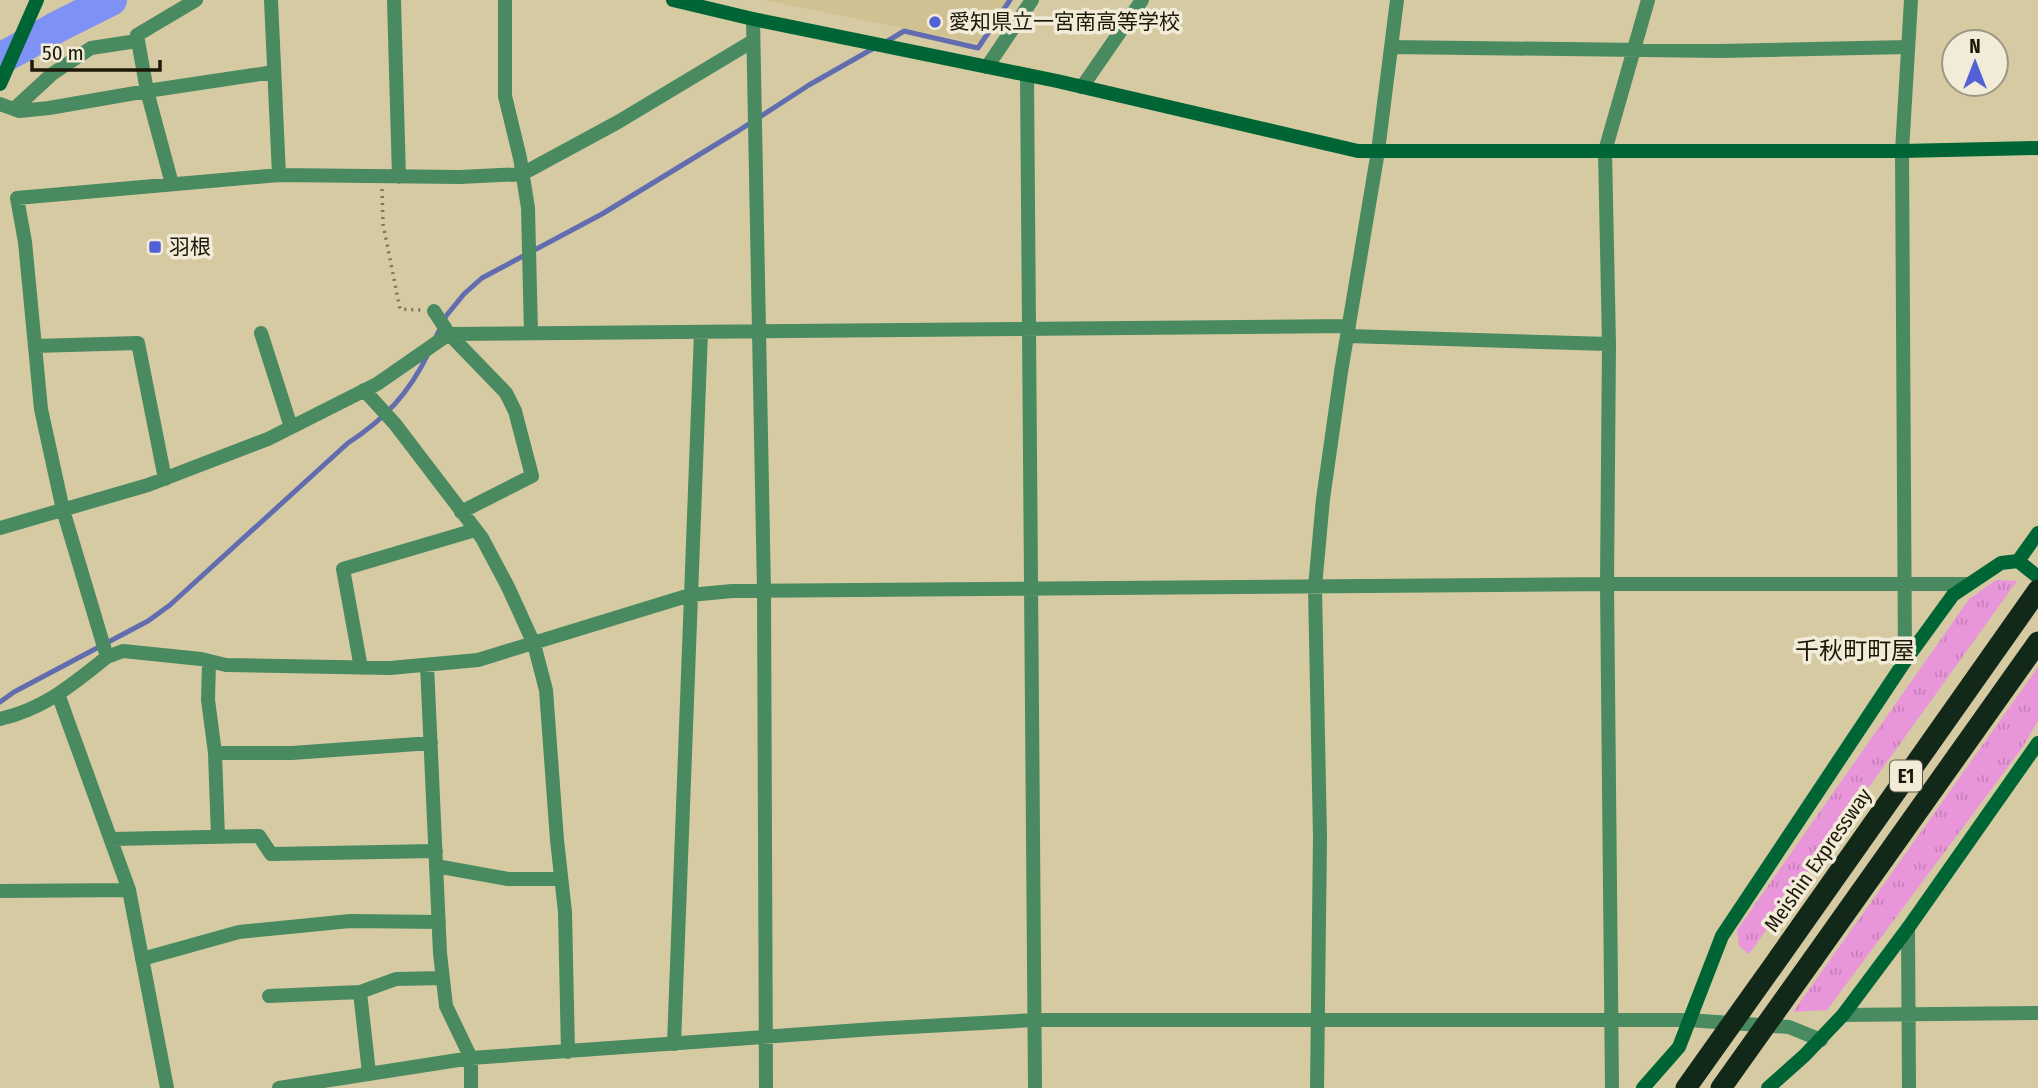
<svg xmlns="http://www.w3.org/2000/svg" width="2038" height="1088" font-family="'Fira Sans Condensed','Noto Sans JP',sans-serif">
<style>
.built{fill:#cfc191}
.grass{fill:url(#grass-tufts)}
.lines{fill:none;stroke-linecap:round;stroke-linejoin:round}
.stream{stroke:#616dae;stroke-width:5}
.river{stroke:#7e91f4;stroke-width:32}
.path{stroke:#7d755a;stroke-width:3.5;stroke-dasharray:2 5;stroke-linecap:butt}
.street{stroke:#498a60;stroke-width:14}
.secondary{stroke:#006535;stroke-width:14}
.highway{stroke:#12291a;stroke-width:21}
.highway-bridge{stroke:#12291a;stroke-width:21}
.poi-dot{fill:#5361d7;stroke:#f1ebd7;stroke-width:2.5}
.labels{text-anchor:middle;stroke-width:7;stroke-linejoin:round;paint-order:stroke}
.shield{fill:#f1ebd7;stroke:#5d5848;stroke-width:2}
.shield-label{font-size:19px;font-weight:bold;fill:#1d190a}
.poi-label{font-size:21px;fill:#1d190a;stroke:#f1ebd7;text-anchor:start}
.street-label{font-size:21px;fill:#1d190a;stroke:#f1ebd7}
.quarter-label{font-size:24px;fill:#1d190a;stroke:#f1ebd7}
</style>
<defs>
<pattern id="grass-tufts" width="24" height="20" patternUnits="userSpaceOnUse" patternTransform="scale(1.75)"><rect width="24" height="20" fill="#e995da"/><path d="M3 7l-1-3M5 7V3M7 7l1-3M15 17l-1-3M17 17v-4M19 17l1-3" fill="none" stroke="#c780ba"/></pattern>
</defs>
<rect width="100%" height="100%" fill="#d6caa3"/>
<path class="built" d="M764 0H1011L982 44Z"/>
<path class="grass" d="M1996 580 2017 581 1749 954 1739 946 1737 930 1969 599Z
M2038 667V721L2022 748 1827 1010 1793 1012Z"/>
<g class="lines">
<path class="stream" d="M886 42 904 31 978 48 1010 0
M435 339 446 316 464 294 482 278 602 214 738 131 809 85 874 48
M0 702 14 692 148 621 170 605 348 443C385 419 409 393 428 354"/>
<path class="river" d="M0 59 59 26 111 0"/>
<path class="path" d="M382 189 383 224 400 309 421 310"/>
<path class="street" d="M271 0 279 175
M394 0 399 177
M505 0V96L520 158 528 208 531 333
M753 19 764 591 766 1088
M1391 47 1720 51 1908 47
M987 67 1032 0
M1027 75 1035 1088
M1082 87 1142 0
M0 104 19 111 49 108 147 91 274 72
M14 109 52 74 91 48 137 41
M172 184 147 91 137 35 196 0
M434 311 449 334 506 393 515 411 532 476 461 512
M261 333 291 427
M1348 336 1609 344
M35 346 138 343 165 479
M364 390 395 424 482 538 508 587 534 644 546 690 557 840 565 912 568 1052
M0 528 148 485 268 439 377 384 449 334 1349 326
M107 657 123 651 201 659 226 665 390 668 478 660 690 595 732 591 1607 584H1968
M1905 661 1902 151 1911 0
M209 662 208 700 215 753 218 837
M427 665 440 953 446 1006 471 1058V1088
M361 668 343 569 475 530
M58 694 129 890 167 1088
M0 719C46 708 71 685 107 657L63 510 41 409 25 242 17 198 279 175 460 177 522 174 618 122 753 41
M215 753H292L431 743
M111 839 259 836 271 854 436 851
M436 866 508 879H561
M0 891 129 890
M1908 928 1909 1088
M142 959 239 932 350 921 439 922
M360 992 369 1073
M269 996 360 992 396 979 443 978
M1843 1015 2038 1013
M674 1044 701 332
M279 1088 471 1058 874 1029 1034 1020H1688L1789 1027 1821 1040
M1317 1088 1320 837 1315 587 1323 499 1341 372 1378 151 1397 0
M1612 1088 1607 584 1609 344 1605 151 1648 0"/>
<path class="secondary" d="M673 0 753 19 1057 81 1358 151H1902L2038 148
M0 84 37 0
M2018 561 2038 577
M1643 1088 1679 1047 1722 936 1905 661 1953 595 2001 563 2018 561 2038 533
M1768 1088 1805 1055 1843 1015 1908 928 2038 743"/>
<path class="highway" d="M1780 956 2038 590
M1813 959 2038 642"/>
<path class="highway-bridge" d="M1686 1088 1780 956
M1721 1088 1813 959"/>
</g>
<g class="poi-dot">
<circle cx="935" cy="22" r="7"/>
<rect x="148" y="240" width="14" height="14" rx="3.5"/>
</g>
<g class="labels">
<rect class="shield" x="1890" y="760.5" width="32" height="31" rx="5"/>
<g class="shield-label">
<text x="1906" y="783">E1</text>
</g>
<g class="poi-label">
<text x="949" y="29">愛知県立一宮南高等学校</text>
<text x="169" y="254">羽根</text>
</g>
<g class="street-label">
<text transform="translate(1818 860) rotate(-55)" y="7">Meishin Expressway</text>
</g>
<g class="quarter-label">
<text x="1855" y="659">千秋町町屋</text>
</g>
</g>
<g transform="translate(1975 63)"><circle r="33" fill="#f1ebd7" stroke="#9c9785" stroke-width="2"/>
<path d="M0-5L12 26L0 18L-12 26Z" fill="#5361d7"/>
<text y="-10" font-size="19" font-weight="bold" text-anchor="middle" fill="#1d190a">N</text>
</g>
<path d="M32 60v10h128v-10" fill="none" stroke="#1d190a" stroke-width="3.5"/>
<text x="42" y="60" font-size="21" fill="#1d190a" stroke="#f1ebd7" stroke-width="5" paint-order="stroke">50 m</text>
</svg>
